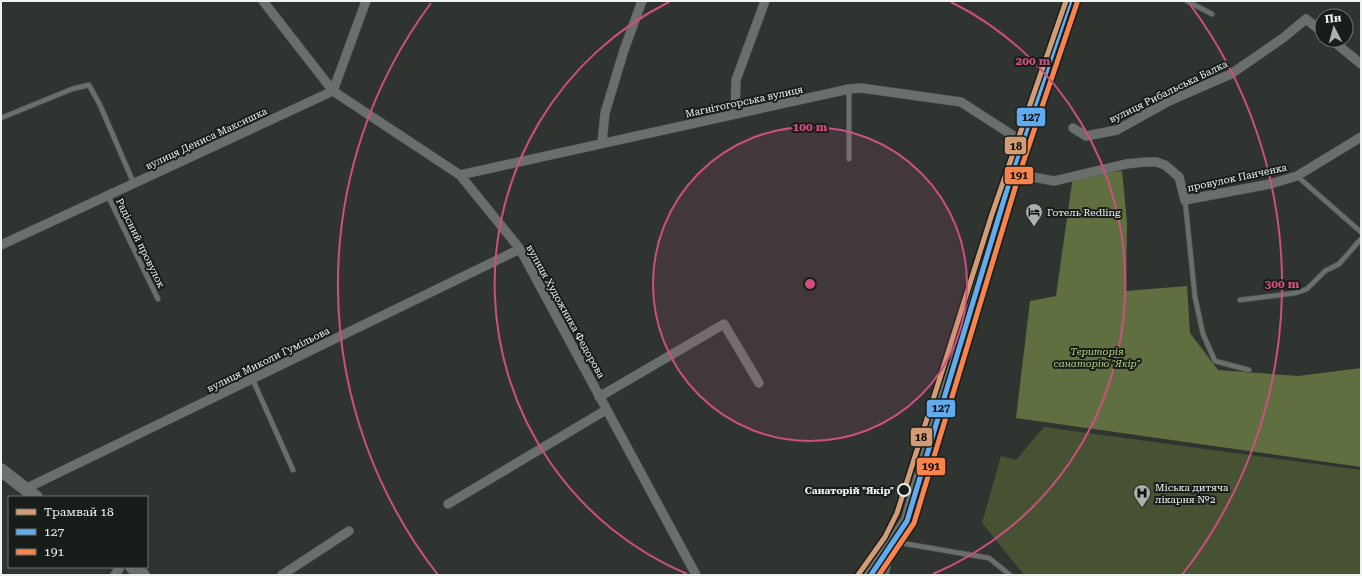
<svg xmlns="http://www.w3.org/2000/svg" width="1362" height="576" font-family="'Roboto Serif',serif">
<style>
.green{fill:#465232}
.forest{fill:#5f6f3f}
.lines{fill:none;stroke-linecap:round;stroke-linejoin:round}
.lane-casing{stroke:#4b4f4d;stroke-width:6}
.street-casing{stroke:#4b4f4d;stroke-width:10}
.secondary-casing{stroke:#4b4f4d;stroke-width:14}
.lane{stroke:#6a6f6c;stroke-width:4.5}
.street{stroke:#6a6f6c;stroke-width:9}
.secondary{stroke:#6a716c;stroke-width:13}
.bus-1-casing{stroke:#181d1a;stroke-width:8}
.bus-2-casing{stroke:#181d1a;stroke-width:8}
.bus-1{stroke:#60acee;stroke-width:5}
.bus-2{stroke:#f8844c;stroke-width:5}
.tram-1-casing{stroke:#181d1a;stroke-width:8}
.tram-1{stroke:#d39c74;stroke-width:5}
.ring{fill:none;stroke:#cd4f80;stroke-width:2}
.stop-dot{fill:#181d1a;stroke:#edf4f0;stroke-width:2}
.labels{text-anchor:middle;stroke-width:4;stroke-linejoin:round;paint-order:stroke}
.street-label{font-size:10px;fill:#edf4f0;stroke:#181d1a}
.poi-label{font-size:10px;fill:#edf4f0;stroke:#181d1a;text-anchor:start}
.park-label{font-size:10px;font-style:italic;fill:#b4d07e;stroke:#181d1a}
.stop-label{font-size:10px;font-weight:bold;fill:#edf4f0;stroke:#181d1a;text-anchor:end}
.centre{fill:#cd4f80;stroke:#181d1a;stroke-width:2}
.ring-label{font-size:12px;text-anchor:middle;font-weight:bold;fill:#cd4f80;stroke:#181d1a;stroke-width:4;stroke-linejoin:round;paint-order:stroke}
.line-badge{stroke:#181d1a;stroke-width:1.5}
.pale-badge-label{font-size:11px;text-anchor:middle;font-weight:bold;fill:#111}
</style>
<rect width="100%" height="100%" fill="#2f3431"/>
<path class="green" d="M1044 427 1361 470V575H1024L982 523 1001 456 1016 460Z"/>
<path class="forest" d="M1122 171 1127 223 1126 291 1187 286 1190 333 1218 370 1298 376 1361 368V467L1016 418 1030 301 1056 296 1073 176Z"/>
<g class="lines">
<defs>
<path id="lane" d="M1187 1 1212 14
M849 89V159
M1 118 72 89 89 85 100 105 134 184
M1297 176 1361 232
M108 196 158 299
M1185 200 1195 297 1203 334 1215 361 1249 370
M1240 300 1295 293 1307 289 1325 271 1339 264 1361 239
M252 378 293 470
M895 542 989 558 1010 575"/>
<path id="street" d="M263 1 333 91 460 175 520 249 696 575
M1332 40 1361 64
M735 114 736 80 765 1
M1073 128 1086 136 1117 130 1169 101 1231 74 1283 38 1306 19 1322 32
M602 143 605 113 624 50 642 1
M1012 173 1054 181 1126 164 1145 162H1156L1165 165 1179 177 1185 200 1270 184 1297 176 1361 137
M460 175 849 89 861 88 961 102 1023 142
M1 245 333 91 366 1
M599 397 724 324 759 383
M25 489 520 249
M448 504 606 410
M115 575 120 567
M282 575 349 531
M884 575 889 551"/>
<path id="secondary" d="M1 470 36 497
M132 567 143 575
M871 575 907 521 1012 173 1070 1"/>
</defs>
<use href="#lane" class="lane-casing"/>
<use href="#street" class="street-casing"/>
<use href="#secondary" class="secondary-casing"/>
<use href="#lane" class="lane"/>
<use href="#street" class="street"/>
<use href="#secondary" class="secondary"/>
<defs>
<path id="bus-1" d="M871 575 907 521 1012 173 1070 1"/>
<path id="bus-2" d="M879 575 914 523 1019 175 1077 3"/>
</defs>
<use href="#bus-1" class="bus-1-casing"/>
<use href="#bus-2" class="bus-2-casing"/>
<use href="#bus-1" class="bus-1"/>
<use href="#bus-2" class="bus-2"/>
<defs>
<path id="tram-1" d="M858 575 885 537 897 513 992 214 1066 1"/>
</defs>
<use href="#tram-1" class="tram-1-casing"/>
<use href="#tram-1" class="tram-1"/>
</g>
<circle cx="810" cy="284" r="157" fill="#cd4f80" fill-opacity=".12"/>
<g class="ring">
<circle cx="810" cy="284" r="157"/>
<path d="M687 574A315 315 0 0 1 669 2M951 2A315 315 0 0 1 933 574"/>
<path d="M438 575A472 472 0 0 1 431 3M1189 3A472 472 0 0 1 1182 575"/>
</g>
<defs>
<symbol id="hotel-pin" viewBox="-11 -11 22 30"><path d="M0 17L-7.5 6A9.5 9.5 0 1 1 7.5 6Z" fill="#aab1ad" stroke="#181d1a"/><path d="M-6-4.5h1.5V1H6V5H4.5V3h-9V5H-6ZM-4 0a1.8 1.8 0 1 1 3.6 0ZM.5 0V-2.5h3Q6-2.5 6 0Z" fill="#111"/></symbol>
<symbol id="hospital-pin" viewBox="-11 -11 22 30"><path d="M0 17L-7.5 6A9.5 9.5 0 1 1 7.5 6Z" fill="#aab1ad" stroke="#181d1a"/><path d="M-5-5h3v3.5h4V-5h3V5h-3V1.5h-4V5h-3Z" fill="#111"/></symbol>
</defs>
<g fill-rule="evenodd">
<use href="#hotel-pin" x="1024" y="202" width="20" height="27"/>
<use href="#hospital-pin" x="1132" y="483" width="20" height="27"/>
</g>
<circle class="stop-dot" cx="904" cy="490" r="6"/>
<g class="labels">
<g class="street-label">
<text transform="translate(1168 91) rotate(-26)" y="4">вулиця Рибальська Балка</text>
<text transform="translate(744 101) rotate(-12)" y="4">Магнітогорська вулиця</text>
<text transform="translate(206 138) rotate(-25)" y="4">вулиця Дениса Максишка</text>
<text transform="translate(1237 177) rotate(-12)" y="4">провулок Панченка</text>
<text transform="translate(141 243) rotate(64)" y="4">Радісний провулок</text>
<text transform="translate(566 311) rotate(61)" y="4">вулиця Художника Федорова</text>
<text transform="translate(268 359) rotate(-26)" y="4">вулиця Миколи Гумільова</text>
</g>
<g class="poi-label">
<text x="1047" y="216">Готель Redling</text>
<text x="1155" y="491">Міська дитяча<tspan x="1155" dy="12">лікарня №2</tspan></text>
</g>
<g class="park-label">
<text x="1097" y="355">Територія<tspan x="1097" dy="12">санаторію "Якір"</tspan></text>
</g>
<g class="stop-label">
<text x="894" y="494">Санаторій "Якір"</text>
</g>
</g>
<circle cx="810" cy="284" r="6" class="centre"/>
<g class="ring-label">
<text x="1033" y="65">200 m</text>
<text x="810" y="131">100 m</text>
<text x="1282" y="288">300 m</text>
</g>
<g class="line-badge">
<rect x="1016" y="107" width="30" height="20" rx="4" fill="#60acee"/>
<rect x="1004" y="136" width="23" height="19" rx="4" fill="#d39c74"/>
<rect x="1004" y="166" width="30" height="19" rx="4" fill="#f8844c"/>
<rect x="926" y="399" width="30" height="19" rx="4" fill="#60acee"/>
<rect x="910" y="427" width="23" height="20" rx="4" fill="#d39c74"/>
<rect x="916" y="457" width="30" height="19" rx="4" fill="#f8844c"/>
</g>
<g class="pale-badge-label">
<text x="1031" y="121">127</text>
<text x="1016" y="150">18</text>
<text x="1019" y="179">191</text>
<text x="941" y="412">127</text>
<text x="921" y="441">18</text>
<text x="931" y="470">191</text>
</g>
<rect width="1362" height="576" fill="none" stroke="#edf4f0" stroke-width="4"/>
<rect x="8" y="496" width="140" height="72" fill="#181d1a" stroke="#6d7370"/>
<rect x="16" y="509" width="20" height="6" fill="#d39c74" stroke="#6d7370"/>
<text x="44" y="516" font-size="12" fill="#edf4f0">Трамвай 18</text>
<rect x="16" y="529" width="20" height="6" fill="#60acee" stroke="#6d7370"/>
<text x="44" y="536" font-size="12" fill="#edf4f0">127</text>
<rect x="16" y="549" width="20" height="6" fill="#f8844c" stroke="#6d7370"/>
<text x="44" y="556" font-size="12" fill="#edf4f0">191</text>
<g transform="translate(1334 28) rotate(354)"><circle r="19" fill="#181d1a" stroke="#6d7370"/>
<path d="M0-3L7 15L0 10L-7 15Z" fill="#aab1ad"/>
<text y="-6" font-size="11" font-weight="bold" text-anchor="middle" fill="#edf4f0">Пн</text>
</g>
</svg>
